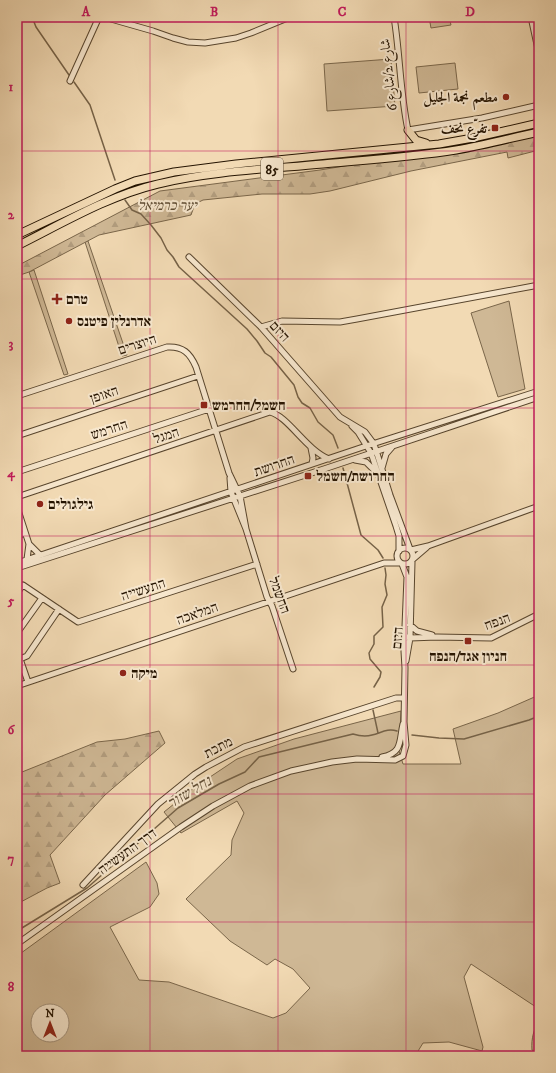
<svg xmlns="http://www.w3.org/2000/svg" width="556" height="1073" font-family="'IM FELL DW Pica',Amiri,'Frank Ruhl Libre',serif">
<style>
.grass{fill:#cfb895;stroke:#7a664a;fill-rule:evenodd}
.forest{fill:url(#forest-firs);stroke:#7a664a}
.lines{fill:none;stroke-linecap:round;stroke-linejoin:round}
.stream{stroke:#766247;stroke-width:1.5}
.minor-casing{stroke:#58452d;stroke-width:7}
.highway-casing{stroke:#241300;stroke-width:9}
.minor{stroke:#f7e7ce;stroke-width:5}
.highway{stroke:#f2dab4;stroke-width:7}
.grid{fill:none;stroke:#c2185b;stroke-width:1;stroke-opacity:0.55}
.poi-dot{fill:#8f2418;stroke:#f7e7ce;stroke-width:1.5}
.labels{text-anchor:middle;stroke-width:4;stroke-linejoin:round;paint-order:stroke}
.shield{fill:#f7e7ce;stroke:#63533e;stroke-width:1}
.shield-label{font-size:13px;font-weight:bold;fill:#241300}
.street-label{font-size:14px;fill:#241300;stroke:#f7e7ce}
.poi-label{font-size:14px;font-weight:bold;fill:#241300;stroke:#f7e7ce;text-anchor:start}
.park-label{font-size:14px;font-style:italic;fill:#604d34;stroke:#f7e7ce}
.water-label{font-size:15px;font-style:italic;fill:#614e36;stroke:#f7e7ce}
.neatline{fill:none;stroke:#c2185b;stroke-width:1.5}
.grid-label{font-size:13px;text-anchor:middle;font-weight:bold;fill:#c2185b}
</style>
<defs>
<pattern id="forest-firs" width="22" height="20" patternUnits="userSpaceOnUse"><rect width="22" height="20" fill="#cfb895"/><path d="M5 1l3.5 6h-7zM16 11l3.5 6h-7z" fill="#b29d7f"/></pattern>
</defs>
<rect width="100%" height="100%" fill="#f2dab4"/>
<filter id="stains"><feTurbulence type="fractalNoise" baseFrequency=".005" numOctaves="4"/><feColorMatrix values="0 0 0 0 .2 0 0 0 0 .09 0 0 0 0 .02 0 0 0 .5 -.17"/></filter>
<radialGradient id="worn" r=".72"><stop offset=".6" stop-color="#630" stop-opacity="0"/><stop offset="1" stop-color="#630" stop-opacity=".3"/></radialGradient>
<path class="grass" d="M429 17H449L451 25 431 28Z
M391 59 395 106 327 111 324 64Z
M455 63 458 89 419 93 416 67Z
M88 241 127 355 122 356 85 242Z
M34 270 68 374 64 375 29 272Z
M509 301 525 389 498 397 471 313Z
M539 695V1009L471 964 464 977 483 1047 482 1051 449 1042 423 1043 415 1056H17V956L146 862 157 883 159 894 150 907 110 927 139 980 169 982 273 1018 286 1013 310 988 293 969 275 959 267 965 230 941 186 899 231 855 232 840 244 813 237 801 181 833 164 812 195 787 237 759 294 739 401 711 399 751 403 764H461L453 729 498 713ZM38 1011H62V1035H38Z
M539 1019V1054L532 1050C531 1038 534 1030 539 1019Z"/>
<path class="forest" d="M539 134V150L508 158 507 152 411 171 330 191 310 194H262L203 200 195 204 191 215 99 235 29 272 17 276V266L160 191 320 170Z
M159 731 165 743 105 795 50 855 60 883 47 888 17 904V774L97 742 125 739Z"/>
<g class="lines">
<path class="stream" d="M32 17 36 27 69 75
M74 82 90 105 115 180
M125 200 132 210 141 214 151 225 161 238 167 250 173 257 179 267 247 329 257 341 265 353 271 357 294 385 298 397 302 403 310 408 318 422 333 435 338 448
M343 468 361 535 378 550 383 558
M374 687 380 677 381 672 370 659 369 653 374 644V636L383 627 382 607 387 595 385 584 386 575 385 568
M373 710 378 733
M412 735 439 738 464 739 529 720 539 716
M17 931 87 888 178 808 219 784 245 772 259 757 353 734C359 736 366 737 372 735 381 733 387 728 397 731"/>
<defs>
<path id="minor" d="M104 17 153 31 173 38 188 42 205 43 236 38 251 33 290 17
M394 17C400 54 400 93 408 130L482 118 539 105
M480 17V18
M531 17 539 54
M70 81 99 17
M189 257 261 327 340 417 365 432 374 444 390 495 410 549
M261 327 282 321 340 322 357 319 539 285
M17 396 167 347C183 346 190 353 196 367L229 473 240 496 246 529
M352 426 358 432 371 453 396 526 399 536V551
M17 436 198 376
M311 448 313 458 312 464
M355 460 366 462 375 471
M382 468 386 454 392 447
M17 472 209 409
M230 478 231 492 246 529 267 597 272 606 293 669
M17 497 270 412C288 416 306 450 329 459
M17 507 29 544 27 559
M17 536 25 533
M29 544 40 555
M397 556a8 8 0 1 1 16 0a8 8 0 1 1-16 0Z
M411 550 428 546 539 506
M413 559 427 547
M17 563 366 446 539 391
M17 568 327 468 539 397
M17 593 23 585 78 622 257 564
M410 625 417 631 432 635
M17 633 42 598
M405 636 410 638 437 637 491 638 539 614
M17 656 20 659 28 682
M20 659 27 656 59 609
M406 661 410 638 412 562
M17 686 384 563H400
M382 757C403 753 399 741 403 724
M83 885 158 804 195 774 206 767 244 747 396 698H404
M17 944 181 827 213 806 250 786 291 771 332 762 357 759 395 760 403 756 406 745 404 722 405 668 404 651 407 577 402 564"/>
<path id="highway" d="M408 130 416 140 426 143
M17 235 115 189 135 181 174 172 236 164 439 144 473 138 539 123
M17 246C63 223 108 196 158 184 212 171 269 169 323 164 368 160 412 157 456 150 484 145 511 138 539 132"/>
</defs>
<use href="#minor" class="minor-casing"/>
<use href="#highway" class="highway-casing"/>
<use href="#minor" class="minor"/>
<use href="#highway" class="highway"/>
</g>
<path class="grid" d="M150 17V1056M278 17V1056M406 17V1056M17 151H539M17 279H539M17 408H539M17 536H539M17 665H539M17 794H539M17 922H539"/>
<g class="poi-dot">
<circle cx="506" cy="97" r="4"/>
<rect x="491" y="124" width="8" height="8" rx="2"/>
<path d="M55 293h4v4h4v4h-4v4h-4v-4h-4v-4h4z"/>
<circle cx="69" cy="321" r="4"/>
<rect x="200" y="401" width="8" height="8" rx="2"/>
<rect x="304" y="472" width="8" height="8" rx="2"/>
<circle cx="40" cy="504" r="4"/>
<rect x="464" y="637" width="8" height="8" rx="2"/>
<circle cx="123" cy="673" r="4"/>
</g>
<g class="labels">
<rect class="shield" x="261" y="158" width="22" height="22" rx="3"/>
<g class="shield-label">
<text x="272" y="174">85</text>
</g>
<g class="street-label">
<text transform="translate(388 75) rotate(-96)" y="5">شارع 2/شارع 6</text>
<text transform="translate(280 331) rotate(48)" y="5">היזם</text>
<text transform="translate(137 344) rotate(-18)" y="5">היוצרים</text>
<text transform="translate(104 394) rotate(-18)" y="5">האופן</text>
<text transform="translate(109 429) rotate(-18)" y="5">החרמש</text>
<text transform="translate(166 435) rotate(-18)" y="5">המגל</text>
<text transform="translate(274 465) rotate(-19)" y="5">החרושת</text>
<text transform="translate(143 589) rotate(-18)" y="5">התעשייה</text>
<text transform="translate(280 595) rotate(70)" y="5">החשמל</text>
<text transform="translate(197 613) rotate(-19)" y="5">המלאכה</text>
<text transform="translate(497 621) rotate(-20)" y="5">הנפח</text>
<text transform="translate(397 638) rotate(-85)" y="5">היזם</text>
<text transform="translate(218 747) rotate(-28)" y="5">מתכת</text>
<text transform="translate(127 851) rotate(-36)" y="5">דרך התעשייה</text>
</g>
<g class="poi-label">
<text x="498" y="102" text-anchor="end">مطعم نجمة الجليل</text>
<text x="487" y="133" text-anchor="end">تفرّع نحف</text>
<text x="66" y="304">טרם</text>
<text x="77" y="326">אדרנלין פיטנס</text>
<text x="212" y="410">חשמל/החרמש</text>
<text x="316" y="481">החרושת/חשמל</text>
<text x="48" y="509">גילגולים</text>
<text x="468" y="661" text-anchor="middle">חניון אגד/הנפח</text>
<text x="131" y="678">מיקה</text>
</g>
<g class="park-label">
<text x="167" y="210">יער כרמיאל</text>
</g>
<g class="water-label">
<text transform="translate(189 792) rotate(-31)" y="5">נחל שזור</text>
</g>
</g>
<rect width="556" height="1073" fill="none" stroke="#f2dab4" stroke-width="44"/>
<g transform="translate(50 1023)"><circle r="19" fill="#f7e7ce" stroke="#a3927c"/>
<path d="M0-3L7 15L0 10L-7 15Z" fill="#8f2418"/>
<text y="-6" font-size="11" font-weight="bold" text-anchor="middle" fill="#241300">N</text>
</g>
<rect x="22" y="22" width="512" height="1029" class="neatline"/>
<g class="grid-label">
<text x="86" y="16">A</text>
<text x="214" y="16">B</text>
<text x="342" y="16">C</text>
<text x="470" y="16">D</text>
<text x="11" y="91">1</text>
<text x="11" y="219">2</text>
<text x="11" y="348">3</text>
<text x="11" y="477">4</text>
<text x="11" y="605">5</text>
<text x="11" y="734">6</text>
<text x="11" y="863">7</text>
<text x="11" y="991">8</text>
</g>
<rect width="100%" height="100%" filter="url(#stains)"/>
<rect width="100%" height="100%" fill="url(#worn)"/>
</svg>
